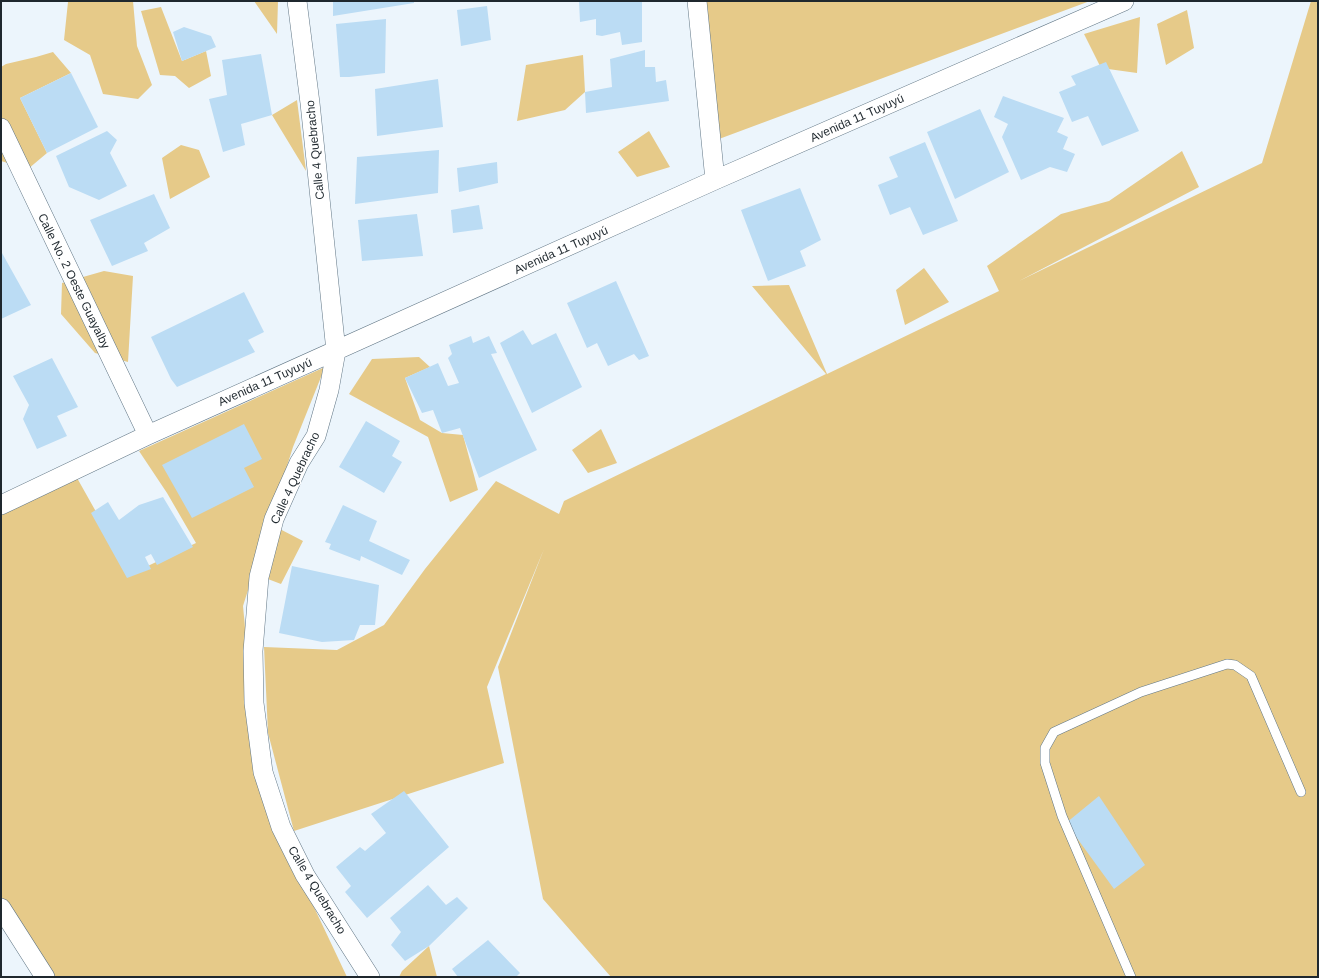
<svg xmlns="http://www.w3.org/2000/svg" width="1319" height="978" font-family="Helvetica,sans-serif">
<style>
.green{fill:#e6ca89}
.building{fill:#bbdcf4}
.lines{fill:none;stroke-linecap:round;stroke-linejoin:round}
.service-casing{stroke:#617685;stroke-width:10}
.minor-casing{stroke:#617685;stroke-width:20}
.service{stroke:#fff;stroke-width:9}
.minor{stroke:#fff;stroke-width:19}
.labels{text-anchor:middle;stroke-width:3;stroke-linejoin:round;paint-order:stroke}
.street-label{font-size:12px;fill:#1f282e;stroke:#fff}
</style>
<rect width="100%" height="100%" fill="#ecf5fc"/>
<path class="green" d="M69 1H133L137 46 152 85 138 99 103 94 90 55 64 40 68 2Z
M254 1H278L277 34Z
M703 1H1090L719 139Z
M1311 1H1318V977H611L543 899 498 667 544 549 487 687 504 763 294 831 268 733 264 647 337 650 384 625 425 569 496 481 559 514 564 501 826 374 752 286 789 285 827 374 999 291 987 266 1061 214 1109 201 1182 151 1199 187 1019 281 1262 163Z
M161 7 182 61 206 51 211 76 189 88 175 76 160 75 141 11Z
M1187 10 1194 48 1166 65 1157 24Z
M1140 17 1137 73 1101 68 1084 34Z
M53 52 71 73 20 98 47 153 28 169 1 161V67L6 64 36 57Z
M583 55 585 92 565 110 517 121 526 65Z
M297 100 306 171 272 115Z
M649 131 670 167 637 177 618 152Z
M181 145 199 150 210 177 170 199 162 158Z
M924 268 949 302 905 325 896 290Z
M104 271 133 276 128 362 95 353 61 314 62 283Z
M419 357 430 367 405 378 420 420 442 433 463 435 478 490 450 502 428 437 349 394 372 359Z
M325 367 293 447 243 606 261 795 347 977H52L1 898V507L72 469 131 574 196 543 167 493 139 451Z
M601 429 617 463 588 473 572 450Z
M274 526 303 541 281 584 260 576Z
M429 946 437 977H399L402 971Z"/>
<path class="building" d="M333 1H414V3L333 16Z
M579 1H642V42L622 45 620 32 602 36 596 35V19L580 22Z
M487 6 491 40 461 46 457 10Z
M386 19 385 73 349 77H340L336 24Z
M184 27 211 36 216 47 182 61 173 32Z
M645 50V67H655L656 82 666 80 669 101 586 113 585 92 612 87 610 59Z
M261 54 272 115 241 124 245 145 223 152 209 99 227 95 222 60Z
M1106 62 1139 131 1102 146 1088 116 1072 122 1059 92 1076 85 1071 76Z
M71 73 98 127 47 153 20 98Z
M438 79 443 127 377 136 375 89Z
M1003 96 1064 118 1057 132 1068 137 1063 149 1075 154 1067 172 1050 167 1021 180 1002 137 1008 124 994 117Z
M980 109 1009 172 955 199 927 132Z
M107 131 117 140 110 153 127 186 99 200 69 187 56 156Z
M925 142 958 221 923 235 910 207 890 215 878 185 898 177 889 157Z
M439 150 438 193 355 204 357 157Z
M497 162 498 183 459 192 457 168Z
M800 188 821 240 800 251 806 266 768 281 741 210Z
M154 194 170 228 144 243 148 251 112 266 90 220Z
M479 205 483 229 453 233 451 210Z
M417 214 423 256 362 261 358 220Z
M2 253 31 305 1 319V254Z
M616 281 649 356 639 360 634 354 608 366 597 343 587 348 567 303Z
M244 292 264 332 248 340 255 352 177 387 171 379 151 337Z
M523 330 532 345 556 333 582 387 532 413 500 343Z
M471 336 473 343 489 336 497 353 491 354 537 450 479 478 460 428 442 433 433 410 422 413 405 378 438 363 448 386 459 383 448 358 452 354 449 345Z
M52 358 78 407 57 416 67 436 37 449 23 419 29 405 13 376Z
M366 421 400 441 392 456 402 462 384 493 339 467Z
M244 424 262 459 244 468 254 487 192 518 162 465Z
M163 497 193 547 157 565 151 554 145 557 151 569 127 578 91 513 108 502 119 520 139 505Z
M343 505 377 521 369 541 410 560 402 575 361 556 360 561 329 549 331 544 325 542Z
M292 566 379 585 375 625H360L354 640 322 642 279 633Z
M404 791 449 847 367 918 345 892 351 886 336 867 360 847 365 851 386 833 371 814Z
M1099 796 1145 865 1114 889 1066 823Z
M428 885 446 905 457 897 468 908 429 946 405 961 391 945 401 932 390 918Z
M488 940 520 973 516 977H458L452 969Z"/>
<g class="lines">
<defs>
<path id="service" d="M1131 977 1062 816 1045 763V748L1054 732 1141 692 1227 664 1235 665 1251 676 1301 792"/>
<path id="minor" d="M297 1 310 103 336 351 329 390 316 436 299 463 274 519 259 577 253 651 254 703 263 772 281 827 305 875 370 977
M697 1 715 180
M1 128 148 435
M1 505 148 435 715 180 1124 1
M1 908 45 977"/>
</defs>
<use href="#service" class="service-casing"/>
<use href="#minor" class="minor-casing"/>
<use href="#service" class="service"/>
<use href="#minor" class="minor"/>
</g>
<g class="labels">
<g class="street-label">
<text transform="translate(857 118) rotate(-24)" y="4">Avenida 11 Tuyuyú</text>
<text transform="translate(315 150) rotate(-96)" y="4">Calle 4 Quebracho</text>
<text transform="translate(561 250) rotate(-24)" y="4">Avenida 11 Tuyuyú</text>
<text transform="translate(74 281) rotate(64)" y="4">Calle No. 2 Oeste Guayalby</text>
<text transform="translate(265 382) rotate(-24)" y="4">Avenida 11 Tuyuyú</text>
<text transform="translate(295 478) rotate(-65)" y="4">Calle 4 Quebracho</text>
<text transform="translate(317 890) rotate(59)" y="4">Calle 4 Quebracho</text>
</g>
</g>
<rect width="1319" height="978" fill="none" stroke="#1f282e" stroke-width="4"/>
</svg>
